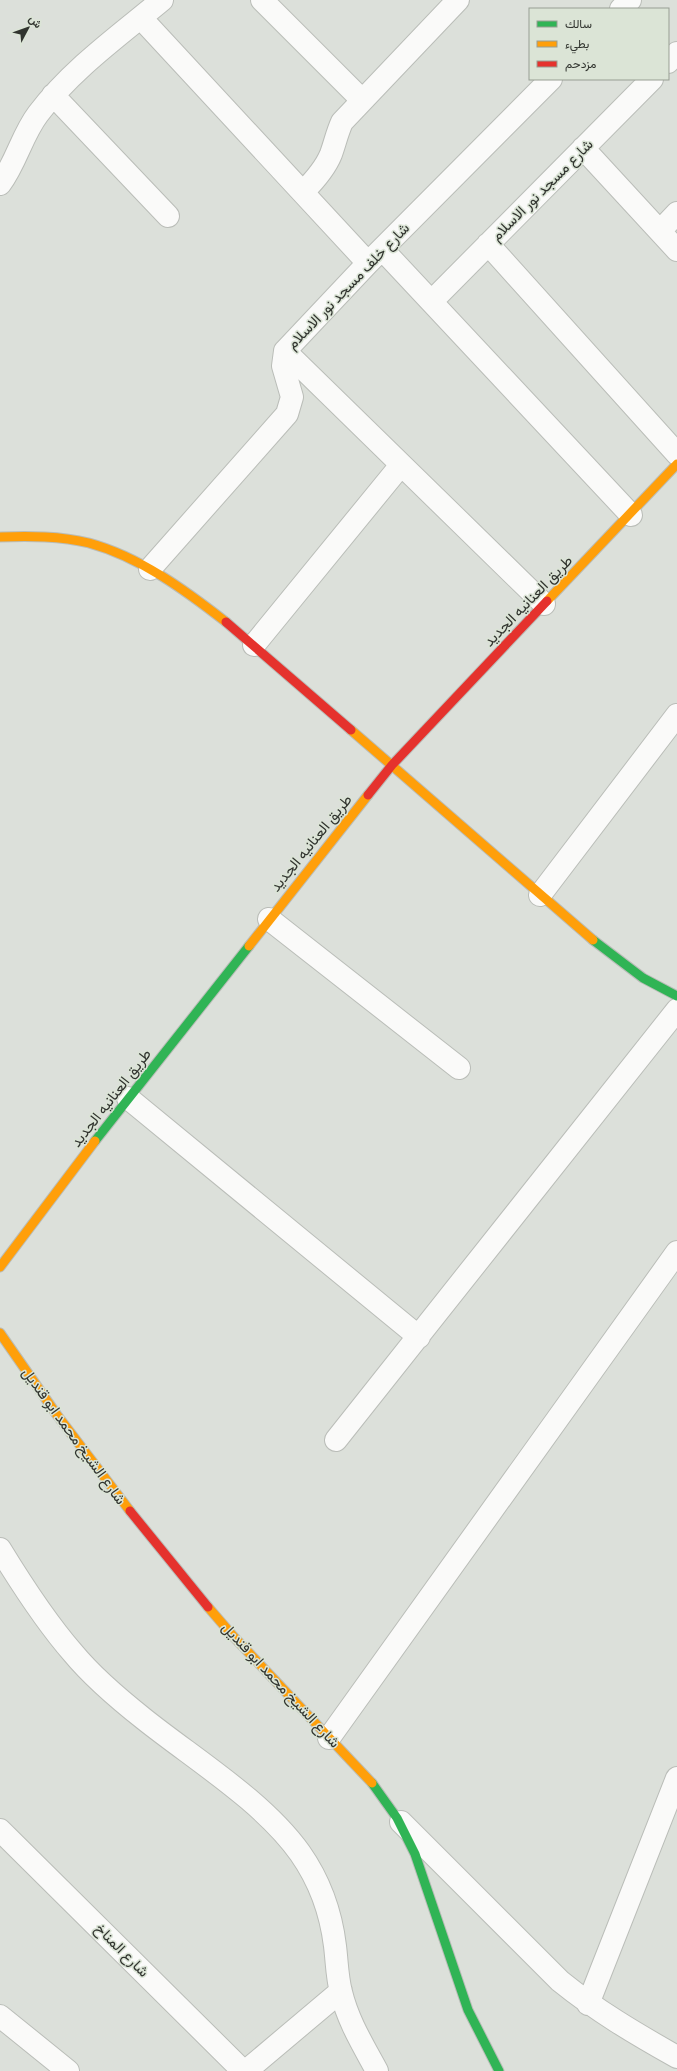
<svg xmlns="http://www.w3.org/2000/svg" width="677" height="2071" font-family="'Titillium Web',Vazirmatn,sans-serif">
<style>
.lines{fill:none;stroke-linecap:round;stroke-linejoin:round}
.street-casing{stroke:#babdb8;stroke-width:24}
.fast-casing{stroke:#babdb8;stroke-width:11}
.slow-casing{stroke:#babdb8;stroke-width:11}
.jam-casing{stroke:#babdb8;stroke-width:11}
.street{stroke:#fafaf9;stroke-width:22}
.fast{stroke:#30b455;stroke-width:9}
.slow{stroke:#ff9f0a;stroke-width:9}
.jam{stroke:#e5322d;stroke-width:9}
.labels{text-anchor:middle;stroke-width:3;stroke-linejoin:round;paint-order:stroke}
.street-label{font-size:15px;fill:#31342f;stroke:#dbe4d6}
</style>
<rect width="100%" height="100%" fill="#dce0da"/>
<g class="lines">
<defs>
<path id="street" d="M262 0 362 100
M621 9 630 0
M141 18 368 263
M668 62 677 53
M53 95 168 216
M583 148 677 250
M0 184C16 163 22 135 38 114 72 69 120 35 162 0
M303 192C314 181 325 169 331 154 335 143 337 133 342 122L458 0
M660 231 677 213
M488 244 677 454
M382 249 631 515
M432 301 652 79
M285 351 544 604
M150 569 287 414 292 397 283 366 285 351 368 263 551 79
M254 645 401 465
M540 895 677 715
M269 919 459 1068
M128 1098 419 1337
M336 1440 677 1010
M0 1549C22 1585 45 1621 73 1653 92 1676 120 1700 144 1719 194 1759 263 1801 300 1853 319 1880 331 1913 335 1946 337 1962 337 1977 341 1992 348 2021 363 2045 377 2071
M329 1738 677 1252
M401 1822 560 1981C597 2011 636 2034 677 2057
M0 1830 243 2071
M588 2004 677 1778
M0 2016 68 2071
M246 2071 341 1991"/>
<path id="fast" d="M593 940 643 978 677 996
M95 1141 249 946
M372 1783 397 1818 415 1854 468 2010 499 2071"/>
<path id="slow" d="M0 537C30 536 60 536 89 543 140 557 185 590 226 622
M547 601 677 464
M351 730 593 940
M249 946 368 795
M0 1267 95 1141
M0 1333 57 1415 130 1511
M208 1607 233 1636 372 1783"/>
<path id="jam" d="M226 622 351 730
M368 795 392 765 547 601
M130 1511 208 1607"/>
</defs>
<use href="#street" class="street-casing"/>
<use href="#fast" class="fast-casing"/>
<use href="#slow" class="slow-casing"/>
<use href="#jam" class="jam-casing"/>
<use href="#street" class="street"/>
<use href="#fast" class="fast"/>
<use href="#slow" class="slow"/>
<use href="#jam" class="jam"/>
</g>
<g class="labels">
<g class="street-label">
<text transform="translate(542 190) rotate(-45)" y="5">شارع مسجد نور الاسلام</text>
<text transform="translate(348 286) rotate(-46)" y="5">شارع خلف مسجد نور الاسلام</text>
<text transform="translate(528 601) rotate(-46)" y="5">طريق العنانيه الجديد</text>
<text transform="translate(311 843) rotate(-51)" y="5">طريق العنانيه الجديد</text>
<text transform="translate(111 1098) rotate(-52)" y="5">طريق العنانيه الجديد</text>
<text transform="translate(74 1436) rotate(54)" y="5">شارع الشيخ محمد ابو قنديل</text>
<text transform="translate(281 1685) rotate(47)" y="5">شارع الشيخ محمد ابو قنديل</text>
<text transform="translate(122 1950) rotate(45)" y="5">شارع المناخ</text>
</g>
</g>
<rect x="529" y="8" width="140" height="72" fill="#dbe4d6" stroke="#979e93"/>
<rect x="537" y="21" width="20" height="6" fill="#30b455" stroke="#979e93"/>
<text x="565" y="28" font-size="12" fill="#31342f">سالك</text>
<rect x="537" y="41" width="20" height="6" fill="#ff9f0a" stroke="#979e93"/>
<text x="565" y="48" font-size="12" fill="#31342f">بطيء</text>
<rect x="537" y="61" width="20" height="6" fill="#e5322d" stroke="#979e93"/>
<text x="565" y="68" font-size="12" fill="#31342f">مزدحم</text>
<g transform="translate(28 28) rotate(49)" stroke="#dbe4d6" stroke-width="3" paint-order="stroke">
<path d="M0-3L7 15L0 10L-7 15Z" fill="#31342f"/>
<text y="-6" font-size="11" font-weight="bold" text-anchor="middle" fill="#31342f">ش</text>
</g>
</svg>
